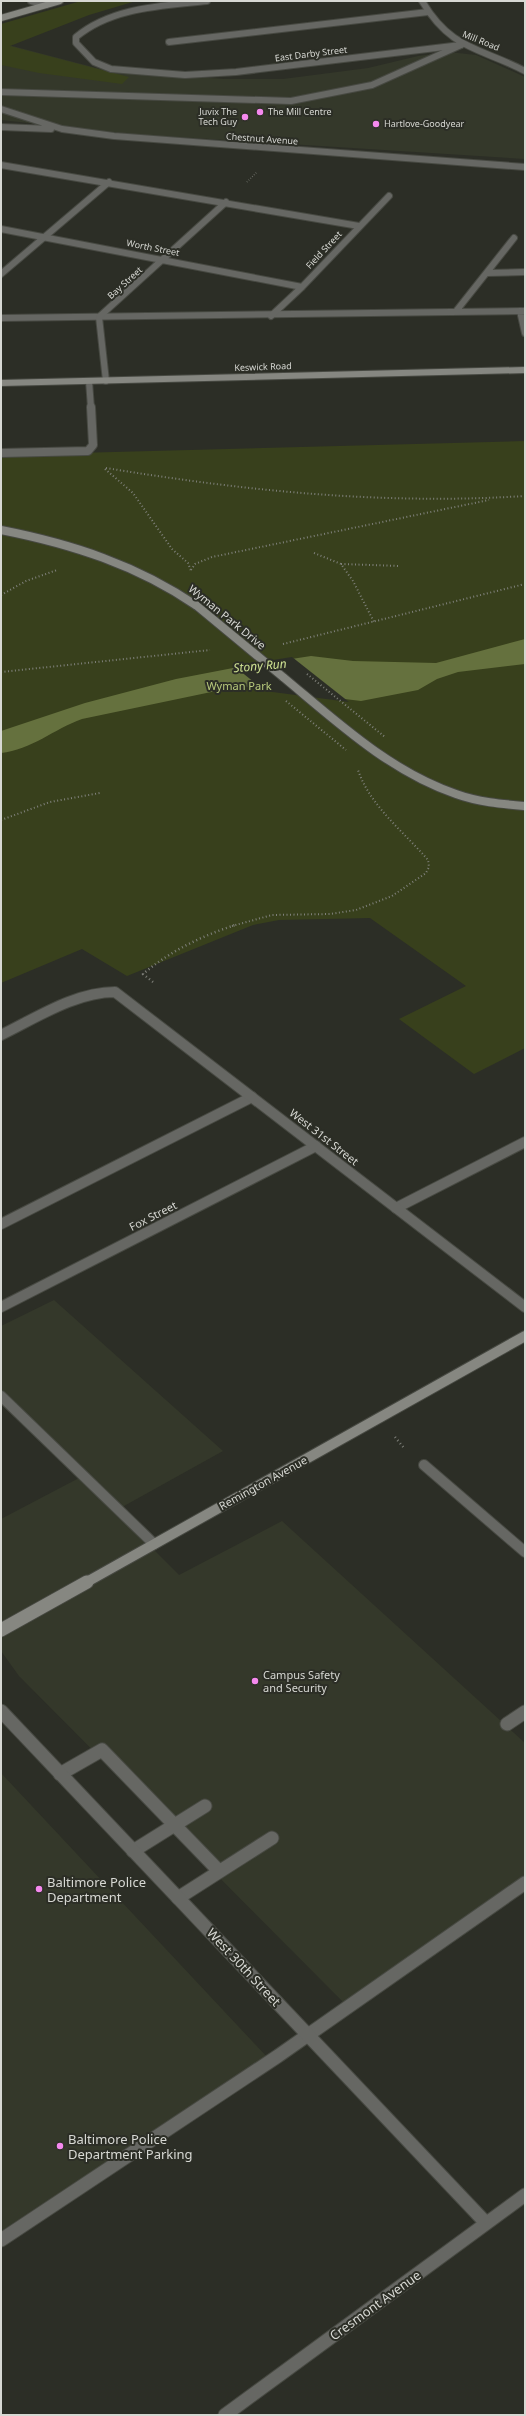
<svg xmlns="http://www.w3.org/2000/svg" width="526" height="2416" font-family="'Noto Sans',sans-serif">
<style>
.built{fill:#34382a}
.green{fill:#38401c}
.water{fill:#65713e}
.pier{fill:#2c2e26}
.lines{fill:none;stroke-linecap:round;stroke-linejoin:round}
.lane-far3-casing{stroke:#474942;stroke-width:8}
.lane-far2-casing{stroke:#474942;stroke-width:10}
.lane-far1-casing{stroke:#474942;stroke-width:12}
.lane-casing{stroke:#474942;stroke-width:15}
.street-far2-casing{stroke:#474942;stroke-width:8}
.street-far1-casing{stroke:#474942;stroke-width:12}
.street-casing{stroke:#474942;stroke-width:15}
.secondary-far3-casing{stroke:#474942;stroke-width:8}
.secondary-far2-casing{stroke:#474942;stroke-width:10}
.secondary-far1-casing{stroke:#474942;stroke-width:12}
.secondary-casing{stroke:#474942;stroke-width:15}
.path-far2{stroke:#7f807a;stroke-width:1.5;stroke-dasharray:0.5 2;stroke-linecap:butt}
.path-far1{stroke:#7f807a;stroke-width:2;stroke-dasharray:1 2.5;stroke-linecap:butt}
.path{stroke:#7f807a;stroke-width:2.5;stroke-dasharray:1 3;stroke-linecap:butt}
.lane-far3{stroke:#666763;stroke-width:6}
.lane-far2{stroke:#666763;stroke-width:8}
.lane-far1{stroke:#666763;stroke-width:10}
.lane{stroke:#666763;stroke-width:13}
.street-far2{stroke:#666763;stroke-width:6}
.street-far1{stroke:#666763;stroke-width:10}
.street{stroke:#666763;stroke-width:13}
.secondary-far3{stroke:#868781;stroke-width:6}
.secondary-far2{stroke:#868781;stroke-width:8}
.secondary-far1{stroke:#868781;stroke-width:10}
.secondary{stroke:#868781;stroke-width:13}
.secondary-bridge-casing{stroke:#474942;stroke-width:10;stroke-linecap:butt}
.path-bridge{stroke:#7f807a;stroke-width:2;stroke-dasharray:1 2.5;stroke-linecap:butt}
.secondary-bridge{stroke:#868781;stroke-width:8}
.poi-dot{fill:#f589ee;stroke:#2c2e26;stroke-width:1.5}
.labels{text-anchor:middle;stroke-width:4;stroke-linejoin:round;paint-order:stroke}
.far-street-label{font-size:9px;fill:#d7d8d3;stroke:#2c2e26}
.far-poi-label{font-size:9px;fill:#d7d8d3;stroke:#2c2e26;text-anchor:start}
.street-label{font-size:11px;fill:#d7d8d3;stroke:#2c2e26}
.park-label{font-size:11px;fill:#b8ca7c;stroke:#2c2e26}
.poi-label{font-size:11px;fill:#d7d8d3;stroke:#2c2e26;text-anchor:start}
.water-label{font-size:12px;font-style:italic;fill:#cee192;stroke:#2c2e26}
.near-poi-label{font-size:13px;fill:#d7d8d3;stroke:#2c2e26;text-anchor:start}
.near-street-label{font-size:13px;fill:#d7d8d3;stroke:#2c2e26}
</style>
<rect width="100%" height="100%" fill="#2c2e26"/>
<path class="built" d="M1 43 108 71 224 79H283L368 68 418 56 449 52 476 55 525 77V159L131 134 1 120Z
M54 1300 223 1451 115 1511 179 1575 282 1521 525 1743V1884L347 2006 19 1676 1 1651V1519L79 1478 1 1403V1326Z
M1 1773 267 2057 1 2236Z"/>
<path class="green" d="M81 1H136L89 15 10 46 129 77 122 84 39 73 1 65V24Z
M525 441V1048L474 1074 399 1019 466 986 370 918 279 920 253 925 127 976 82 949 1 983V455Z"/>
<path class="water" d="M525 639V664L458 672 437 679 418 690 361 701 240 686 82 719C54 729 31 750 1 753V731L85 703 176 679 233 668 311 656 353 661 436 663Z"/>
<path class="pier" d="M292 657 349 702 265 691 234 666Z"/>
<g class="lines">
<defs>
<path id="lane-far3" d="M31 1 46 5
M169 42 428 12
M1 92 291 101 372 85 461 45
M1 165 359 226
M487 273 525 272
M1 274 109 182
M457 310 514 238
M520 311 525 333
M1 318 525 311
M89 381 91 408"/>
<path id="lane-far2" d="M1 453 88 451 93 445 91 407"/>
<path id="lane-far1" d="M396 1208 525 1142
M1 1224 252 1097
M1 1307 316 1146
M1 1396 154 1544
M424 1465 525 1552"/>
<path id="lane" d="M507 1724 525 1712
M60 1774 102 1750 219 1871
M133 1851 205 1806
M178 1898 272 1838
M1 2240 278 2056 525 1883"/>
<path id="street-far2" d="M207 1C162 6 112 7 76 37V43L94 62 111 69 185 75 236 72 461 45
M422 1C451 50 479 47 525 71
M1 109 62 129 114 136 525 167
M1 127 51 129
M1 229 302 287
M271 316 302 287 389 196
M106 381 99 317 226 202"/>
<path id="street-far1" d="M1 1035C36 1018 75 992 115 992L525 1307"/>
<path id="street" d="M1 1711 486 2223
M225 2415 525 2195"/>
<path id="secondary-far3" d="M1 18 60 1
M1 383 525 370"/>
<path id="secondary-far2" d="M1 530C72 544 137 565 197 606
M283 677C336 721 389 771 456 794 478 802 502 804 525 806"/>
<path id="secondary-far1" d="M85 1583 525 1336"/>
<path id="secondary" d="M1 1630 87 1582"/>
</defs>
<use href="#lane-far3" class="lane-far3-casing"/>
<use href="#lane-far2" class="lane-far2-casing"/>
<use href="#lane-far1" class="lane-far1-casing"/>
<use href="#lane" class="lane-casing"/>
<use href="#street-far2" class="street-far2-casing"/>
<use href="#street-far1" class="street-far1-casing"/>
<use href="#street" class="street-casing"/>
<use href="#secondary-far3" class="secondary-far3-casing"/>
<use href="#secondary-far2" class="secondary-far2-casing"/>
<use href="#secondary-far1" class="secondary-far1-casing"/>
<use href="#secondary" class="secondary-casing"/>
<path class="path-far2" d="M247 182 257 172"/>
<path class="path-far1" d="M106 468C246 491 383 505 525 496
M105 469 133 493 172 549 188 563 191 571
M314 553 341 564 353 581 374 622
M341 564 400 566
M191 570 195 564 212 557 489 500
M1 595 26 581 57 570
M283 644 525 584
M1 672 210 650
M1 820 50 802 100 793
M232 926 272 915 330 914 356 910 392 896 426 873 429 867 428 860C404 832 370 806 358 770"/>
<path class="path" d="M153 982 143 974C170 951 202 936 235 925
M395 1437 404 1448"/>
<use href="#lane-far3" class="lane-far3"/>
<use href="#lane-far2" class="lane-far2"/>
<use href="#lane-far1" class="lane-far1"/>
<use href="#lane" class="lane"/>
<use href="#street-far2" class="street-far2"/>
<use href="#street-far1" class="street-far1"/>
<use href="#street" class="street"/>
<use href="#secondary-far3" class="secondary-far3"/>
<use href="#secondary-far2" class="secondary-far2"/>
<use href="#secondary-far1" class="secondary-far1"/>
<use href="#secondary" class="secondary"/>
<defs>
<path id="secondary-bridge" d="M197 606 283 677"/>
</defs>
<use href="#secondary-bridge" class="secondary-bridge-casing"/>
<path class="path-bridge" d="M307 674 385 737
M286 701 346 750"/>
<use href="#secondary-bridge" class="secondary-bridge"/>
</g>
<g class="poi-dot">
<circle cx="260" cy="112" r="4"/>
<circle cx="245" cy="117" r="4"/>
<circle cx="376" cy="124" r="4"/>
<circle cx="255" cy="1681" r="4"/>
<circle cx="39" cy="1889" r="4"/>
<circle cx="60" cy="2146" r="4"/>
</g>
<g class="labels">
<g class="far-street-label">
<text transform="translate(481 41) rotate(22)" y="3">Mill Road</text>
<text transform="translate(311 54) rotate(-7)" y="3">East Darby Street</text>
<text transform="translate(262 139) rotate(4)" y="3">Chestnut Avenue</text>
<text transform="translate(153 248) rotate(11)" y="3">Worth Street</text>
<text transform="translate(324 250) rotate(-47)" y="3">Field Street</text>
<text transform="translate(125 283) rotate(-42)" y="3">Bay Street</text>
<text transform="translate(263 367) rotate(-2)" y="3">Keswick Road</text>
</g>
<g class="far-poi-label">
<text x="237" y="115" text-anchor="end">Juvix The<tspan x="237" dy="10">Tech Guy</tspan></text>
<text x="268" y="115">The Mill Centre</text>
<text x="384" y="127">Hartlove-Goodyear</text>
</g>
<g class="street-label">
<text transform="translate(227 617) rotate(39)" y="4">Wyman Park Drive</text>
<text transform="translate(324 1137) rotate(38)" y="4">West 31st Street</text>
<text transform="translate(153 1216) rotate(-27)" y="4">Fox Street</text>
<text transform="translate(263 1483) rotate(-29)" y="4">Remington Avenue</text>
</g>
<g class="park-label">
<text x="239" y="690">Wyman Park</text>
</g>
<g class="poi-label">
<text x="263" y="1679">Campus Safety<tspan x="263" dy="13">and Security</tspan></text>
</g>
<g class="water-label">
<text transform="translate(260 666) rotate(-5)" y="4">Stony Run</text>
</g>
<g class="near-poi-label">
<text x="47" y="1887">Baltimore Police<tspan x="47" dy="15">Department</tspan></text>
<text x="68" y="2144">Baltimore Police<tspan x="68" dy="15">Department Parking</tspan></text>
</g>
<g class="near-street-label">
<text transform="translate(244 1967) rotate(47)" y="5">West 30th Street</text>
<text transform="translate(375 2305) rotate(-36)" y="5">Cresmont Avenue</text>
</g>
</g>
<rect width="526" height="2416" fill="none" stroke="#d7d8d3" stroke-width="4"/>
</svg>
